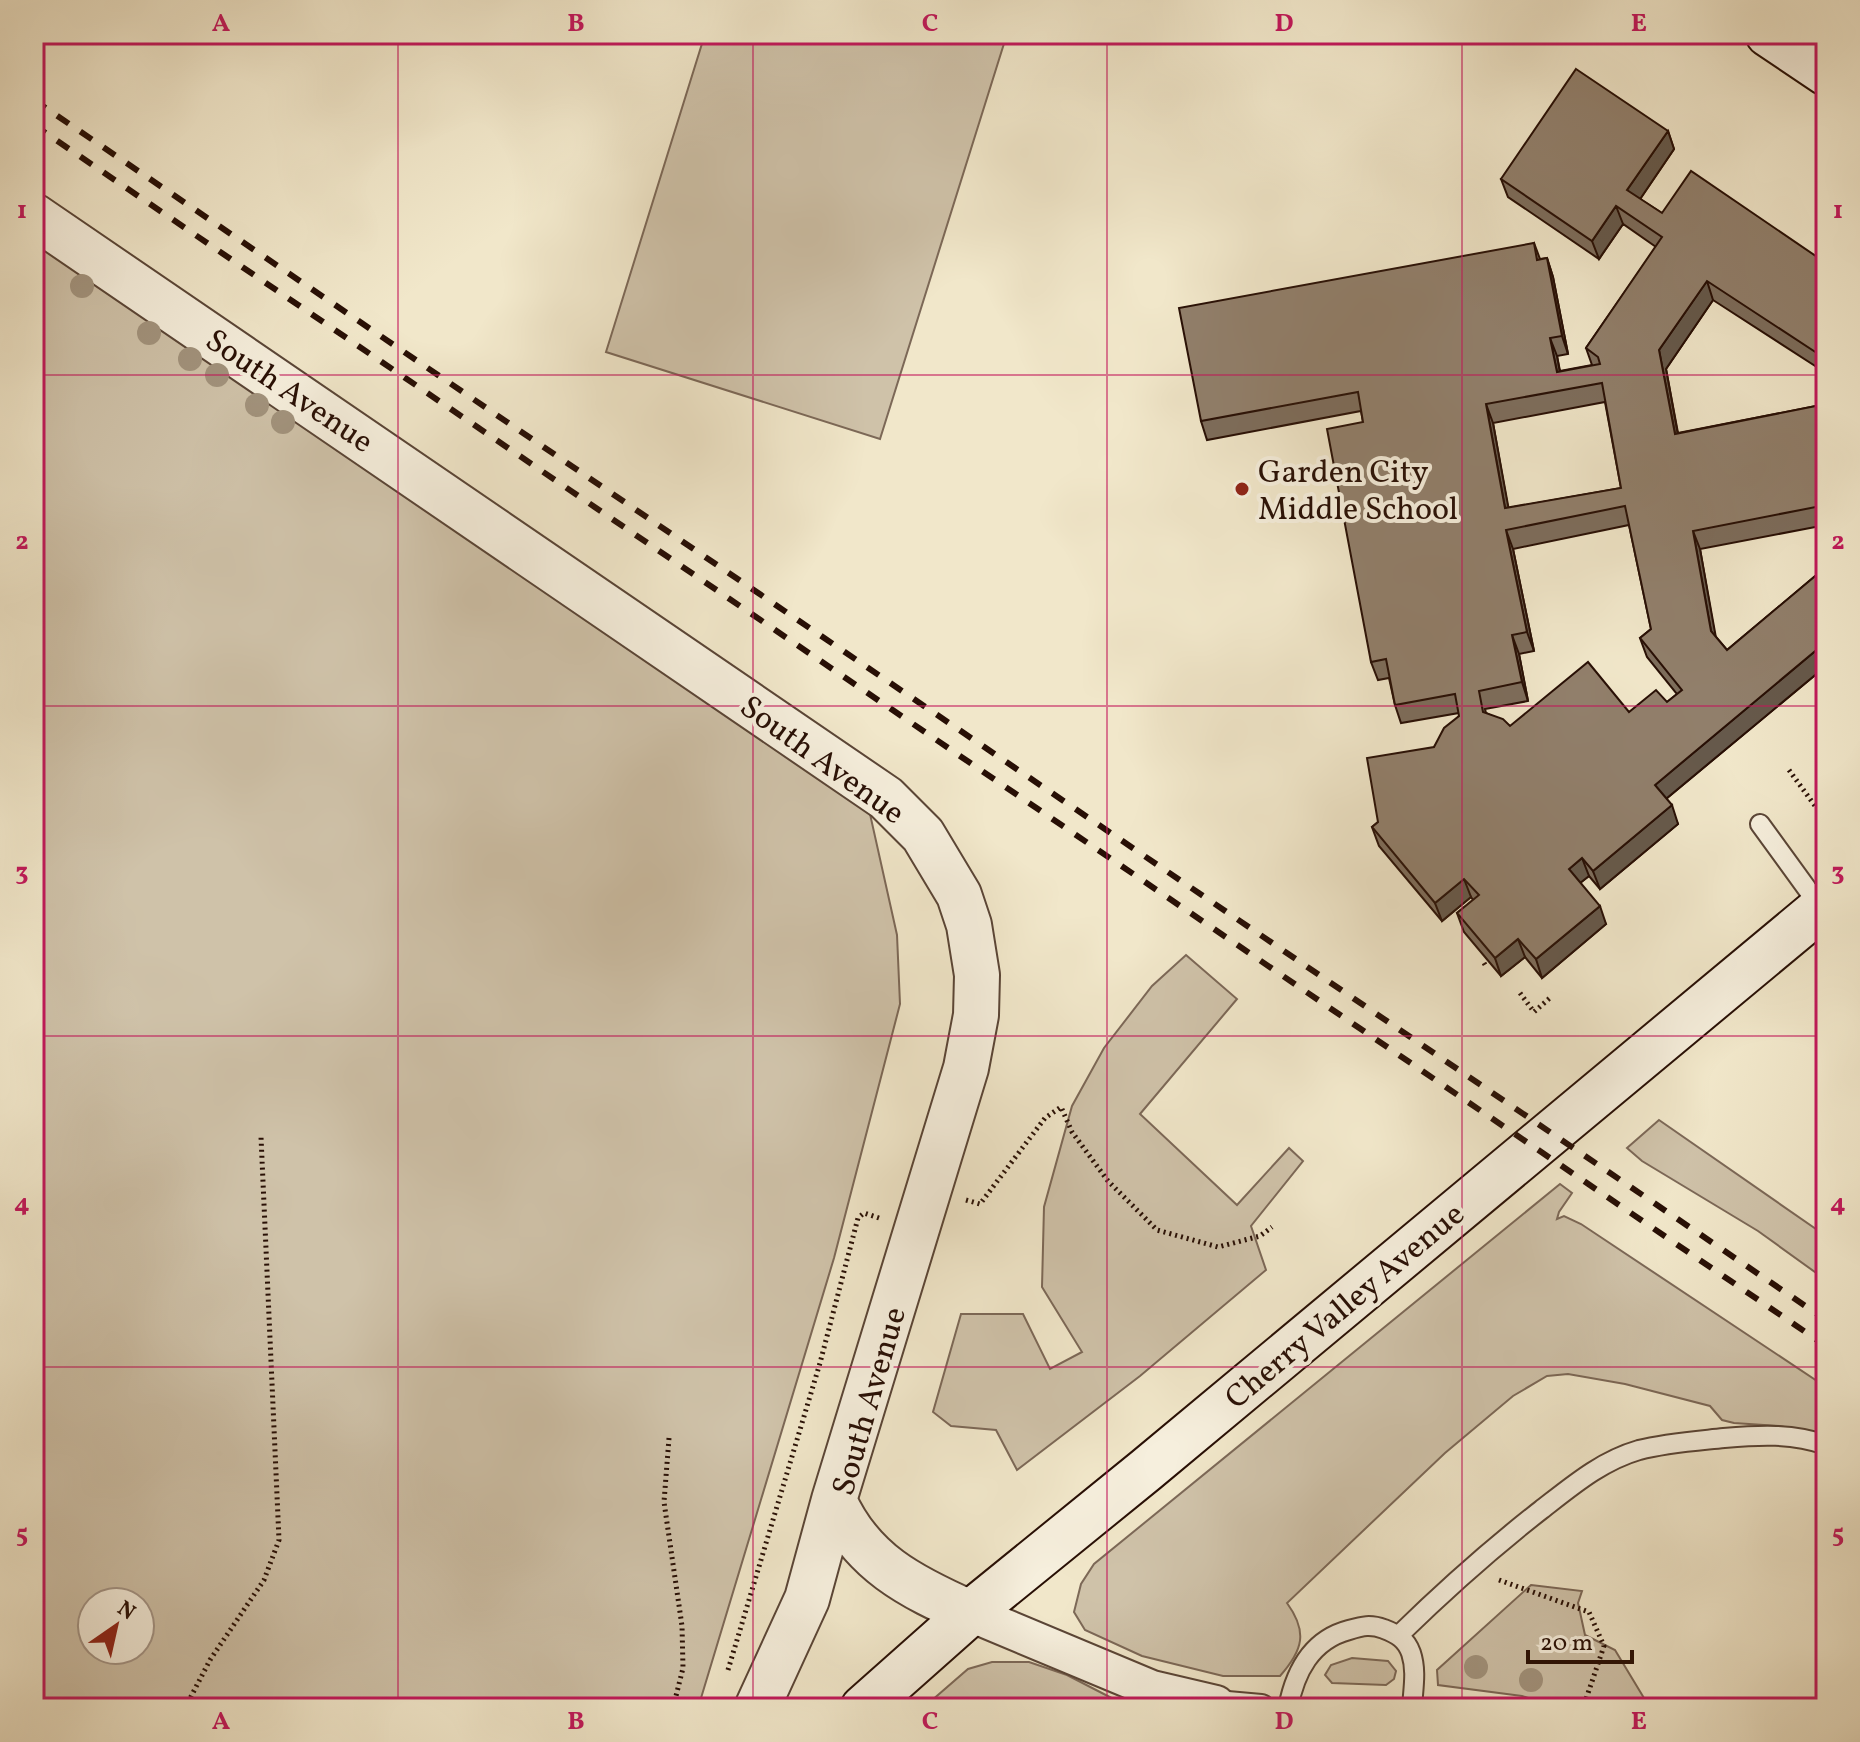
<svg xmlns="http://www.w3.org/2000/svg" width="1860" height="1742" font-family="Vollkorn,serif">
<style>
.green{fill:#cfc2a9;stroke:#7c6857;stroke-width:2;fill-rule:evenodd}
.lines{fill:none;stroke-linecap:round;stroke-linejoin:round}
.service-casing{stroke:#5a4536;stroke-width:22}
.pedestrian-casing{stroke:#5a4536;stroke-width:30}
.minor-casing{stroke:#5a4536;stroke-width:40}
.tertiary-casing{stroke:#5a4536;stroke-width:48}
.secondary-casing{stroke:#280f05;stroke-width:48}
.path{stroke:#280f05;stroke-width:5;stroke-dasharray:2 4;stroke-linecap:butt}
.service{stroke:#f6efdd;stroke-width:18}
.pedestrian{stroke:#f6efdd;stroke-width:26}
.minor{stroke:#f6efdd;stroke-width:36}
.tertiary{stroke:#f6efdd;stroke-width:44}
.secondary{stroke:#f6efdd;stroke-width:44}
.rail{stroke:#280f05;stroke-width:6;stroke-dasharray:14 14;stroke-linecap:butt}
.tree{fill:#a2937d}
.wall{fill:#7d6d5c;stroke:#280f05;stroke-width:2;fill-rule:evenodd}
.shaded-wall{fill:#66594b;stroke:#280f05;stroke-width:2}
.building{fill:#917f6b;stroke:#280f05;stroke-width:2;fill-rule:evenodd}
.grid{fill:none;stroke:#c2185b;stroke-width:2;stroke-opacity:0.55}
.poi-dot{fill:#8f2418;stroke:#f6efdd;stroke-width:3}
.labels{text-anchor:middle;stroke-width:8;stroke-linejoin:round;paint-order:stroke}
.street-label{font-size:32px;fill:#280f05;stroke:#f6efdd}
.poi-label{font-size:32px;fill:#280f05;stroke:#f6efdd;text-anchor:start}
.neatline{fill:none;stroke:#c2185b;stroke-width:3}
.grid-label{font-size:26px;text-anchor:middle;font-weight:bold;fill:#c2185b}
</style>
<rect width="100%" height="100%" fill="#f1e7ca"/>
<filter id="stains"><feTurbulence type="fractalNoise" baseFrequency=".0025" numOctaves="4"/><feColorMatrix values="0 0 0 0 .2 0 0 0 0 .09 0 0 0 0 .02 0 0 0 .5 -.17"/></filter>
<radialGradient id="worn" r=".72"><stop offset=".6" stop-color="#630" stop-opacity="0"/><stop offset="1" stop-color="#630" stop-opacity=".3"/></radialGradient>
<path class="green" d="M705 34H1007L880 439 606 352Z
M34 226 868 805 897 935 900 1004 834 1258 698 1708H34ZM92 1602H140V1650H92Z
M1186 955 1237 999 1140 1114 1237 1205 1289 1148 1303 1161 1251 1226 1266 1270 1140 1376 1017 1470 996 1430 951 1426 933 1412 961 1314H1023L1050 1369 1082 1352 1042 1287 1044 1207 1072 1106 1104 1048 1152 986Z
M1659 1120 1826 1236V1280L1758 1231 1642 1161 1627 1148Z
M1560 1184 1572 1193 1559 1212 1557 1219 1564 1216 1581 1224 1826 1387V1434L1779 1426 1734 1423 1722 1420 1710 1406 1625 1384 1568 1374 1547 1376 1513 1396 1445 1453 1287 1603C1308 1632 1303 1650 1280 1676H1223L1142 1656 1085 1630 1074 1612 1081 1584 1094 1564Z
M1531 1585 1582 1591 1578 1603 1585 1635 1615 1650 1650 1708H1558L1522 1696 1438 1685 1437 1670Z
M1352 1658 1388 1661 1396 1671 1394 1679 1386 1685 1332 1683 1325 1675 1331 1665Z
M992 1662H1029L1067 1675 1131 1708H923L968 1669Z"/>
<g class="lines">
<defs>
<path id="service" d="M1760 824 1821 908
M1399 1635C1444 1591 1491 1549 1541 1510 1572 1486 1601 1461 1639 1450 1666 1443 1696 1441 1724 1438 1759 1435 1792 1433 1826 1445
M1288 1708C1295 1672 1311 1640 1349 1630 1363 1626 1370 1624 1384 1629 1397 1634 1406 1639 1411 1653 1417 1671 1413 1689 1412 1708"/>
<path id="pedestrian" d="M1216 1704 1261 1708"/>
<path id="minor" d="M970 1613 1152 1689 1216 1704"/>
<path id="tertiary" d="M34 216 886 798 923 835 959 895 969 925 977 975 976 1015 966 1068 834 1500 807 1599 757 1708
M834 1500C861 1562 911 1587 970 1613"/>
<path id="secondary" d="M1768 34 1826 73
M863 1708 970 1613 1146 1470 1826 904"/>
</defs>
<use href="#service" class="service-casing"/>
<use href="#pedestrian" class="pedestrian-casing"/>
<use href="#minor" class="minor-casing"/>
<use href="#tertiary" class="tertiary-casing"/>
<use href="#secondary" class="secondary-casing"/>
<path class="path" d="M1789 770 1826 821
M1484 963 1487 968
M1520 993 1534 1012 1552 996
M966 1200 980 1204 1045 1118 1061 1107 1072 1132 1108 1181 1157 1230 1218 1247 1260 1236 1272 1227
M669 1438 664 1502 682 1626 683 1668 673 1708
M1499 1580 1589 1612 1604 1646 1583 1708
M728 1670 820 1363 858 1218 864 1213 879 1218
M185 1708 210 1660 264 1580 279 1540 261 1137"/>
<use href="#service" class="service"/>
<use href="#pedestrian" class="pedestrian"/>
<use href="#minor" class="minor"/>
<use href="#tertiary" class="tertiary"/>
<use href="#secondary" class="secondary"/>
<path class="rail" d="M34 100 1826 1320
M34 125 1826 1346"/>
</g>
<g class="tree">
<circle cx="82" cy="286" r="12"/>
<circle cx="149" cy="333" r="12"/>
<circle cx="190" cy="359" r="12"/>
<circle cx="217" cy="375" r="12"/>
<circle cx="257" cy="405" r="12"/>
<circle cx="283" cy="422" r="12"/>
<circle cx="1476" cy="1667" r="12"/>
<circle cx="1531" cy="1680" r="12"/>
</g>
<path class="wall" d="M1668 131 1674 149 1640 199 1662 213 1826 263V373L1713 300 1666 369 1678 433 1826 404V525L1700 549 1715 636 1727 650 1826 567V666L1666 799 1678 824 1600 889 1589 876 1580 883 1606 924 1542 978 1525 957 1501 976 1464 932 1457 913 1473 900 1471 897 1442 921 1379 846 1372 827 1378 822 1434 747 1459 716V713L1401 723 1395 705 1389 678 1378 680 1371 662 1363 422 1361 411 1207 440 1201 421 1534 243 1540 259 1547 258 1553 277 1568 354 1557 356 1560 371 1592 365 1586 348 1656 247 1623 224 1599 259 1508 197 1501 179ZM1605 402 1621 488 1508 508 1493 423ZM1629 525 1651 629 1640 638 1647 657 1677 694 1667 702 1629 712 1510 726 1486 713 1485 709 1528 701 1519 654 1534 651 1513 549Z"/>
<path class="shaded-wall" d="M1668 131 1674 149 1634 208 1627 190Z
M1616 206 1623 224 1599 259 1592 241Z
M1547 258 1553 277 1568 354 1562 336Z
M1707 281 1713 300 1666 369 1681 452 1675 434 1659 350Z
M1550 338 1557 356 1563 390 1557 372Z
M1486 404 1493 423 1512 527 1505 508Z
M1506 530 1513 549 1534 651 1527 632Z
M1693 531 1700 549 1718 649 1711 631Z
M1512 635 1519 654 1528 701 1522 682Z
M1826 642V666L1661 803 1655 785Z
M1672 805 1678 824 1600 889 1593 871Z
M1582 858 1589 876 1575 887 1569 869Z
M1464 879 1471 897 1442 921 1435 903Z
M1600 906 1606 924 1542 978 1536 959Z
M1518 939 1525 957 1501 976 1495 958Z"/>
<path class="building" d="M1576 69 1668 131 1627 190 1662 213 1691 171 1826 263V359L1707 281 1659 350 1675 434 1826 404V505L1693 531 1711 631 1727 650 1826 567V642L1655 785 1672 805 1593 871 1582 858 1569 869 1600 906 1536 959 1518 939 1495 958 1457 913 1479 895 1464 879 1435 903 1372 827 1378 822 1367 758 1434 747 1444 728 1459 716 1455 694 1395 705 1386 659 1371 662 1327 429 1363 422 1358 392 1201 421 1179 308 1534 243 1537 260 1547 258 1562 336 1550 338 1557 372 1600 364 1598 357 1586 348 1662 237 1616 206 1592 241 1501 179ZM1602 383 1621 488 1505 508 1486 404ZM1625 506 1651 629 1640 638 1682 690 1667 702 1656 690 1629 712 1588 662 1510 726 1503 719 1483 712 1479 691 1522 682 1512 635 1527 632 1506 530Z"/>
<path class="grid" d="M398 34V1708M753 34V1708M1107 34V1708M1462 34V1708M34 375H1826M34 706H1826M34 1036H1826M34 1367H1826"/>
<circle class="poi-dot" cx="1242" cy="489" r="8"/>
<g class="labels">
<g class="street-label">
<text transform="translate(290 390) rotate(34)" y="11">South Avenue</text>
<text transform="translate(823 759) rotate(36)" y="11">South Avenue</text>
<text transform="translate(1344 1305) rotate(-40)" y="11">Cherry Valley Avenue</text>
<text transform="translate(868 1401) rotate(-74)" y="11">South Avenue</text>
</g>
<g class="poi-label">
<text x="1258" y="482">Garden City<tspan x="1258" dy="37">Middle School</tspan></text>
</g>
</g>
<rect width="1860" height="1742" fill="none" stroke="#f1e7ca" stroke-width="88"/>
<g transform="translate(116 1626) rotate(34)"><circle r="38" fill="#f6efdd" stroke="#a49587" stroke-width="2"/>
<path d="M0-6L14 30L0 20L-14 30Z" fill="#8f2418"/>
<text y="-12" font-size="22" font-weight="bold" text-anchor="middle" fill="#280f05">N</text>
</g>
<path d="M1528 1650v12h104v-12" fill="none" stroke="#280f05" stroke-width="4"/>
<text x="1540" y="1650" font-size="24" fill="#280f05" stroke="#f6efdd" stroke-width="6" paint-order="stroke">20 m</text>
<rect x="44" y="44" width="1772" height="1654" class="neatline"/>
<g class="grid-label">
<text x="221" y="31">A</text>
<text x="576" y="31">B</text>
<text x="930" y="31">C</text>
<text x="1284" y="31">D</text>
<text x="1639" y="31">E</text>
<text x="22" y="218">1</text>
<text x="1838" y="218">1</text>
<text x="22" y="549">2</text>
<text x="1838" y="549">2</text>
<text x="22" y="880">3</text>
<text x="1838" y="880">3</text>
<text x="22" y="1211">4</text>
<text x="1838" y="1211">4</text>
<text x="22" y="1542">5</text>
<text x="1838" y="1542">5</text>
<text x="221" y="1729">A</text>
<text x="576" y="1729">B</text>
<text x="930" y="1729">C</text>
<text x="1284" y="1729">D</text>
<text x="1639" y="1729">E</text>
</g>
<rect width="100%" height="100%" filter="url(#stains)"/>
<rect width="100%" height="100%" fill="url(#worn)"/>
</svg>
